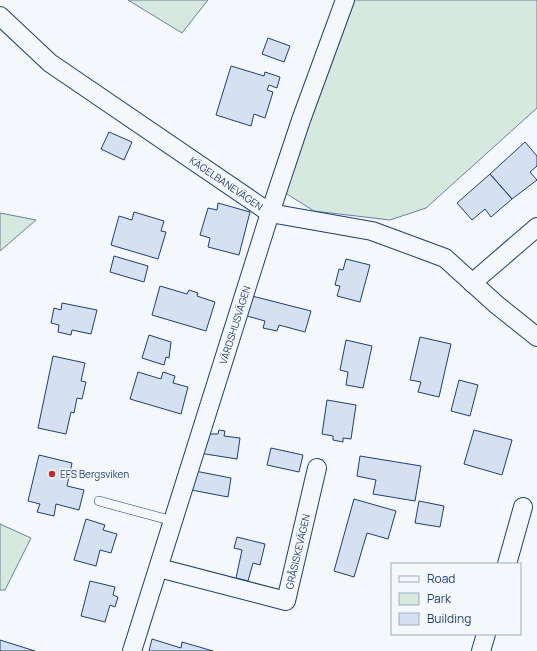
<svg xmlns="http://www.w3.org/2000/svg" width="537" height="651" font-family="Manrope,sans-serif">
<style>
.green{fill:#d7e8df;stroke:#687fa3}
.building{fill:#d5e0f0;stroke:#1d3f73}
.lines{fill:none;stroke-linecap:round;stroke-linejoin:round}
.lane-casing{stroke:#1d3f73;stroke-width:10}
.street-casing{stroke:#1d3f73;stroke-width:20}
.lane{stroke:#f4f7fb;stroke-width:9}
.street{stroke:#f4f7fb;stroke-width:18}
.poi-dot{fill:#c62828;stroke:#f4f7fb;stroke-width:1.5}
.labels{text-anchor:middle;stroke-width:3;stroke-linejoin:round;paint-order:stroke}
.street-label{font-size:10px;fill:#1d3f73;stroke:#f4f7fb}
.poi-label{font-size:10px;fill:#1d3f73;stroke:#f4f7fb;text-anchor:start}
</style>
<rect width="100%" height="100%" fill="#f4f7fb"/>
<path class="green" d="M128 0H208L182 33Z
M337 0H537V108L426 208 390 220 314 211 271 184Z
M0 213 36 220 0 251Z
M0 524 31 538 5 590H0Z"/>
<path class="building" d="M268 38 290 46 284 62 262 54Z
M231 66 264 76 265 72 280 77 277 88 269 85 267 90 273 92 265 118 254 114 251 126 216 115Z
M109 132 132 142 124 160 101 149Z
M525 142 537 156V166L530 172 537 180 512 199 490 174Z
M490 174 512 199 491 217 485 209 472 220 457 203Z
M218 203 250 212 239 255 208 247 210 238 200 235 208 208 217 210Z
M134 212 164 221 161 231 166 232 158 259 111 245 119 216 132 220Z
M114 256 148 266 144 282 110 272Z
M346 259 370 265 360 302 337 296 340 286 335 285 339 269 343 270Z
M160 286 187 294 189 290 198 293 197 296 215 302 206 331 152 315Z
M252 296 311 311 305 332 279 325 277 331 263 328 265 321 247 316Z
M62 303 97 310 91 334 72 330 71 335 58 332 59 325 51 323 54 308 61 310Z
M149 335 171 342 169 358 166 357 164 365 142 358Z
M420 337 451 344 439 397 418 392 421 382 410 380Z
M346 340 372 346 363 388 346 385 348 372 340 370Z
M53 356 85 363 81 381 86 382 82 399 77 398 74 413 71 412 66 434 38 428Z
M138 372 161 379 163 372 175 376 173 383 188 387 181 414 130 399Z
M459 380 478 385 470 416 451 411Z
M327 400 356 405 351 439 343 438V442L333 440V436L322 434Z
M219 430 225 431 224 436 240 438 237 459 199 453 202 434H218Z
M474 430 512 440 502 475 464 464Z
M271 448 303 455 299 472 267 465Z
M39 455 72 463 67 486 84 490 79 510 56 504 54 516 37 512 40 504 28 501Z
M360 456 421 466 415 501 373 494 376 480 357 476Z
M190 470 231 478 228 497 186 489Z
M354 499 396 511 388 539 367 533 354 577 334 571Z
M419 501 444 506 440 527 415 523Z
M86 519 105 525 103 530 117 534 111 553 100 550 96 566 74 560Z
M237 537 265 544 260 565 253 563 248 581 236 578 242 550 234 548Z
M90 581 115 587 113 595 118 597 115 607 110 605 105 622 81 616Z
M152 639 181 648 182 642 213 651H149Z
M0 640 35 651H0Z"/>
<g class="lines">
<defs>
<path id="lane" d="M99 501 173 521"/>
<g id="street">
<path id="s1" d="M0 16 50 63 270 213 372 231 445 258 497 305 537 337"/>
<path d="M472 283 537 227"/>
<path d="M507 564 523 507"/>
<path id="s2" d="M159 568 286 601 317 468"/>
<path id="s3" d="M132 651 270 213 301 120 345 0"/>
<path d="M481 651 486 634"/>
</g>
</defs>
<use href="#lane" class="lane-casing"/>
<use href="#street" class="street-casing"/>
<use href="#lane" class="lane"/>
<use href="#street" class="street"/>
</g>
<circle class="poi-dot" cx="52" cy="474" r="4"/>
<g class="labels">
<g class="street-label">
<text dy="4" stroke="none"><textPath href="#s1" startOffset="282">KÄGELBANEVÄGEN</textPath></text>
<text dy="4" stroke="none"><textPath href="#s3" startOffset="342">VÄRDSHUSVÄGEN</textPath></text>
<text dy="4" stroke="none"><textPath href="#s2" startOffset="182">GRÅSISKEVÄGEN</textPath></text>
</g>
<g class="poi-label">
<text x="60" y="478">EFS Bergsviken</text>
</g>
</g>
<rect x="391" y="563" width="130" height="72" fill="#f4f7fb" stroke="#9eadc5"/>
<rect x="399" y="576" width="20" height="6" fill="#f4f7fb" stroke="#9eadc5"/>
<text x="427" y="583" font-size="12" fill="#1d3f73">Road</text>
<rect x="399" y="593" width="20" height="12" fill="#d7e8df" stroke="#9eadc5"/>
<text x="427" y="603" font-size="12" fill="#1d3f73">Park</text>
<rect x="399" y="613" width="20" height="12" fill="#d5e0f0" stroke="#9eadc5"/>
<text x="427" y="623" font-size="12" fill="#1d3f73">Building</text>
</svg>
